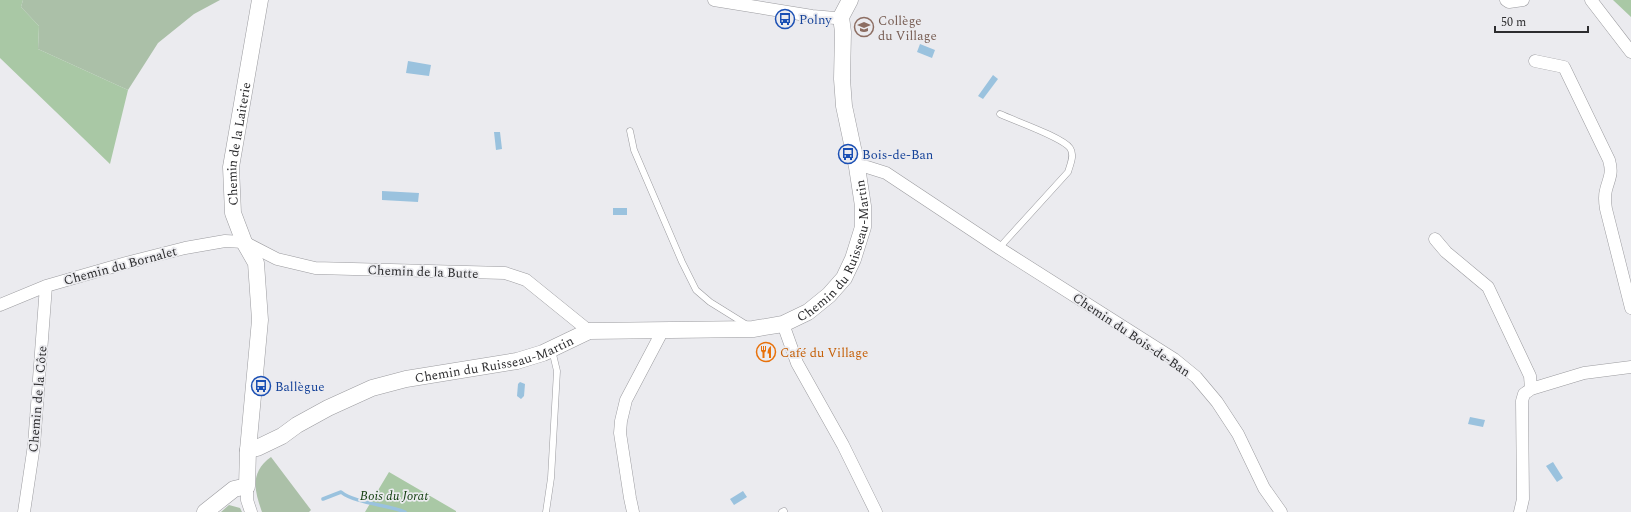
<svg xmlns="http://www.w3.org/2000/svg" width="1631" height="512" font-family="Spectral,serif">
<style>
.green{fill:#abc0a8}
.forest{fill:#a9c8a5}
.water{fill:#9ac2de}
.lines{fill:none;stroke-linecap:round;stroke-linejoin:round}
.stream{stroke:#9ac2de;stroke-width:3.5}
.service-casing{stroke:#9b9b9f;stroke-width:7}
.minor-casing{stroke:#9b9b9f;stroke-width:13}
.tertiary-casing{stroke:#9b9b9f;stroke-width:17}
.service{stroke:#fff;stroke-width:6}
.minor{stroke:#fff;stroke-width:12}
.tertiary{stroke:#fff;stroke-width:16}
.labels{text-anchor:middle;stroke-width:3.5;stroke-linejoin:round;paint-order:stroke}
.transit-label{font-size:13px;fill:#164399;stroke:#ebebef;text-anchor:start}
.education-label{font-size:13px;fill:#785e54;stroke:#ebebef;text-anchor:start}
.street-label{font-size:13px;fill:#2d2d2f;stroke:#ebebef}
.food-label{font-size:13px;fill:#c56008;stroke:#ebebef;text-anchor:start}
.park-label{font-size:13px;font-style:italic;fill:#154012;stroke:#ebebef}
</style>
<rect width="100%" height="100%" fill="#ebebef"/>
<path class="green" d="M23 0H220L194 14 158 43 128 90 38 49 39 26 21 7Z
M271 457 311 510 309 512H262C254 490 250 472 271 457Z
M229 505 240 508 242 512H221Z"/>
<path class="forest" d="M0 0H23L21 7 39 26 38 49 128 90 110 164 0 58Z
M1613 0H1631V17Z
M389 472 456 511V512H365Z"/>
<path class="water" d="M920 44 935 50 932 58 917 52Z
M408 61 431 65 429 76 406 73Z
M993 75 998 79 983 99 978 96Z
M494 132H500L502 149 496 150Z
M382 191 419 193 418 202 382 200Z
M613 208H627V215H613Z
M520 382 525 384 524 396 521 399 517 396 518 384Z
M1470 417 1485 420 1483 427 1468 424Z
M1553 462 1563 478 1557 482 1546 466Z
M743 491 747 497 734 505 730 499Z"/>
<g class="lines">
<path class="stream" d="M323 499 341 492C354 503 388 505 405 512"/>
<defs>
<path id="service" d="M630 131 634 150 682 262 696 290 710 302 747 325
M999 248 1068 172C1070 165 1075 155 1070 148 1062 137 1015 121 1000 114
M546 512 551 478 557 371 552 350
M782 512 784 511"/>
<path id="minor" d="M714 0 812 16 835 18 841 17
M1506 0 1509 2 1523 0
M1591 0 1631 52
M1535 61 1564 67 1609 160C1613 174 1609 178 1606 190 1604 197 1605 203 1606 209L1631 308
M857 167H867L886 173 999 248 1174 359 1196 377 1217 402 1238 434 1264 488 1281 512
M1435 239 1446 252 1488 287 1530 376 1531 389
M0 305 46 286 126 263 185 248 225 241 244 242 277 259 315 268 505 273 526 280 589 331
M783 324 797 363 843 445 876 512
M247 486V500L251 512
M24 512 34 445 46 286
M633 512 630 498 620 433 621 421 626 400 663 330
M1520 512 1523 499 1522 401 1524 394 1531 389 1584 373 1631 367"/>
<g id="tertiary">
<path id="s1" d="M248 450 257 448 282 436 297 425 328 408 372 388 406 379 517 361 543 353 589 331 753 329 783 324 808 312 829 295 844 278 853 259 863 227V206L857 167 844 106 842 79 843 32 841 17 850 0"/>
<path id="s2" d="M205 512 234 489 247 486 248 450 260 320 256 263 244 242 233 213 231 167 260 0"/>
</g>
</defs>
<use href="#service" class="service-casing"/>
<use href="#minor" class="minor-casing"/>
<use href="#tertiary" class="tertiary-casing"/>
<use href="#service" class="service"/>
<use href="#minor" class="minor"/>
<use href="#tertiary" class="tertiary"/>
</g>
<defs>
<symbol id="bus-ring" viewBox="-11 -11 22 22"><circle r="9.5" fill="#ebebef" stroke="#1a4fb4" stroke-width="1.5"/><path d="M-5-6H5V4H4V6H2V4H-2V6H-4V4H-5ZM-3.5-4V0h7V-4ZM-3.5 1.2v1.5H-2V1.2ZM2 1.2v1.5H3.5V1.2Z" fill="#1a4fb4"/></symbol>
<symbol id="school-ring" viewBox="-11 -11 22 22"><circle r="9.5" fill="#ebebef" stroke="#8d6e63" stroke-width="1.5"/><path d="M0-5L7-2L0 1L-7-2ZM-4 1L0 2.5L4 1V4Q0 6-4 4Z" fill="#8d6e63"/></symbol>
<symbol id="restaurant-ring" viewBox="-11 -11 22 22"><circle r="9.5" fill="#ebebef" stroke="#e8710a" stroke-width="1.5"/><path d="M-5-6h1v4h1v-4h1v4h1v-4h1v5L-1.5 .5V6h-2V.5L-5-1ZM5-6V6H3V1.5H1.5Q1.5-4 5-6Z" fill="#e8710a"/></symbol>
</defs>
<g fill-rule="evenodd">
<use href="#bus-ring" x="774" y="8" width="22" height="22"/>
<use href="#school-ring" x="853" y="16" width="22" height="22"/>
<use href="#bus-ring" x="837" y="143" width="22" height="22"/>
<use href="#restaurant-ring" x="755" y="341" width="22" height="22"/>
<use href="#bus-ring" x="250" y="375" width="22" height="22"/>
</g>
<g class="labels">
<g class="transit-label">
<text x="799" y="24">Polny</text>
<text x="862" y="159">Bois-de-Ban</text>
<text x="275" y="391">Ballègue</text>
</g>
<g class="education-label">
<text x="878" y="25">Collège<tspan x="878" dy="15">du Village</tspan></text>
</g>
<g class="street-label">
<text dy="5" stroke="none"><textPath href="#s2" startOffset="399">Chemin de la Laiterie</textPath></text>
<text dy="5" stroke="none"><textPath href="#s1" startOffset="657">Chemin du Ruisseau-Martin</textPath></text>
<text transform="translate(120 265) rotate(-15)" y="5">Chemin du Bornalet</text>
<text transform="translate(423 271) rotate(2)" y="5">Chemin de la Butte</text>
<text transform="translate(1132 334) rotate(34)" y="5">Chemin du Bois-de-Ban</text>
<text dy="5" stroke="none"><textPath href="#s1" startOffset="265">Chemin du Ruisseau-Martin</textPath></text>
<text transform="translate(37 399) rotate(-85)" y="5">Chemin de la Côte</text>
</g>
<g class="food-label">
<text x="780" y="357">Café du Village</text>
</g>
<g class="park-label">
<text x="394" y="500">Bois du Jorat</text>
</g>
</g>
<path d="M1495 26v6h93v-6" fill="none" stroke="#2d2d2f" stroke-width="2"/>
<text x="1501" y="26" font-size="12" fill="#2d2d2f" stroke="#ebebef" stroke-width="3" paint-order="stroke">50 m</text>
</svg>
